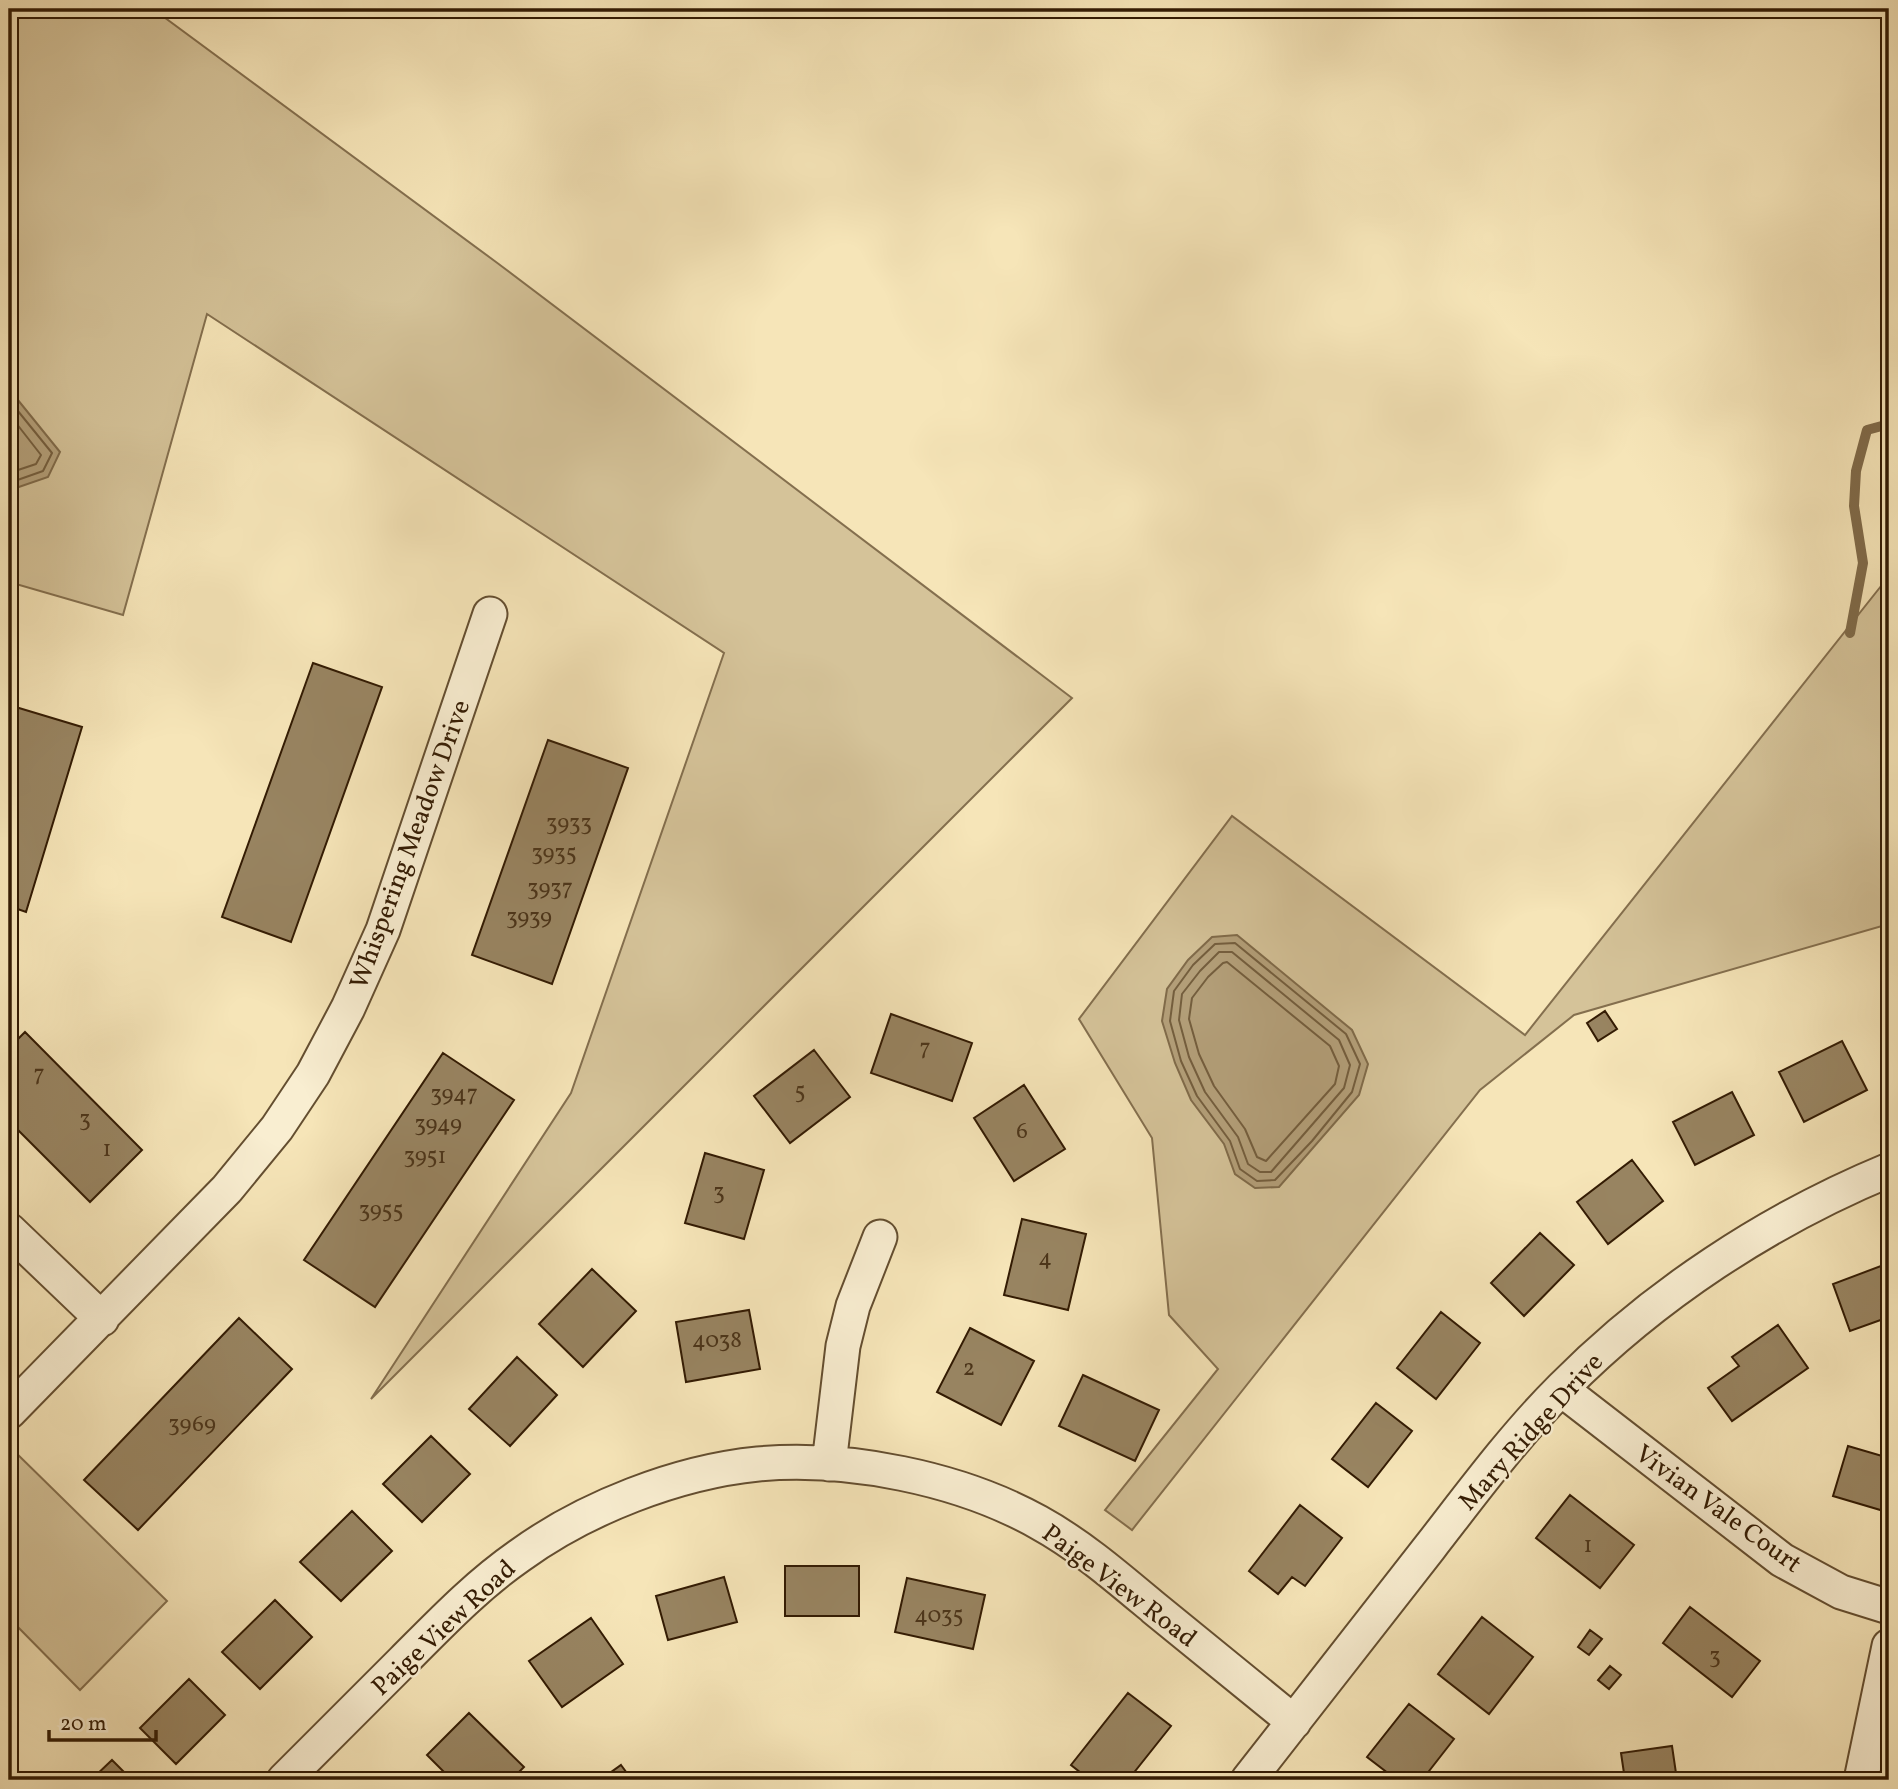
<svg xmlns="http://www.w3.org/2000/svg" width="1898" height="1789" font-family="Vollkorn,serif">
	<style>
		.green { fill: #d5c399; stroke: #846f4e; stroke-width: 2 }
		.water { fill: #b4a07a; stroke: #806b4a; stroke-width: 2 }
		.lines { fill: none; stroke-linecap: round; stroke-linejoin: round }
		.shore { stroke: #745e3e; stroke-width: 2 }
		.stream { stroke: #806b4a; stroke-width: 10 }
		.building { fill: #988461; stroke: #331b03; stroke-width: 2 }
		.street-casing { stroke: #644e30; stroke-width: 37 }
		.street { stroke: #f9eed1; stroke-width: 33 }
		.labels { text-anchor: middle; stroke-width: 5; stroke-linejoin: round; paint-order: stroke }
		.number-label { font-size: 23px; fill: #4c351a }
		.street-label { font-size: 26px; fill: #331b03; stroke: #f9eed1 }
	</style>
	<rect width="100%" height="100%" fill="#f6e5b8"/>
	<filter id="stains"><feTurbulence type="fractalNoise" baseFrequency=".00286" numOctaves="4"/><feColorMatrix values="0 0 0 0 .2 0 0 0 0 .09 0 0 0 0 .02 0 0 0 .5 -.17"/></filter>
	<radialGradient id="worn" r=".72"><stop offset=".6" stop-color="#630" stop-opacity="0"/><stop offset="1" stop-color="#630" stop-opacity=".3"/></radialGradient>
	<path class="green" d="M 9,9 L 153,9 L 496,262 L 1072,698 L 371,1399 L 571,1093 L 724,653 L 207,314 L 123,615 L 9,582 Z
		M 1889,576 L 1889,924 L 1574,1015 L 1480,1090 L 1132,1530 L 1105,1510 L 1218,1369 L 1169,1315 L 1152,1138 L 1079,1019 L 1232,816 L 1525,1035 Z
		M 9,1446 L 167,1601 L 80,1690 L 9,1618 Z"/>
	<path class="water" d="M 9,389 L 60,452 L 48,477 L 10,490 Z
		M 1237,935 L 1352,1030 L 1368,1064 L 1359,1095 L 1279,1187 L 1255,1188 L 1235,1174 L 1224,1144 L 1191,1100 L 1175,1063 L 1162,1021 L 1167,989 L 1188,960 L 1212,937 Z"/>
	<g class="lines">
		<path class="shore" d="M 9,400 L 52,453 L 43,471 L 9,483
			M 9,414 L 41,455 L 36,464 L 9,473
			M 1235,943 L 1346,1034 L 1360,1064 L 1352,1092 L 1312,1141 L 1275,1180 L 1257,1181 L 1240,1169 L 1230,1141 L 1197,1096 L 1181,1061 L 1170,1021 L 1174,991 L 1193,965 L 1215,944 Z
			M 1219,952 L 1232,952 L 1339,1040 L 1350,1065 L 1344,1088 L 1271,1172 L 1260,1172 L 1248,1164 L 1238,1137 L 1205,1092 L 1189,1057 L 1179,1020 L 1182,994 L 1200,971 Z
			M 1227,962 L 1330,1046 L 1339,1066 L 1335,1084 L 1266,1161 L 1257,1157 L 1245,1129 L 1214,1086 L 1199,1054 L 1189,1019 L 1192,998 L 1208,977 L 1223,963 Z"/>
		<path class="stream" d="M 1850,633 L 1863,563 L 1854,506 L 1856,471 L 1867,430 L 1889,424"/>
	</g>
	<path class="building" d="M 313,663 L 382,687 L 291,942 L 222,917 Z
		M 9,705 L 82,727 L 26,912 L 9,906 Z
		M 548,740 L 628,768 L 552,984 L 472,955 Z
		M 1605,1011 L 1617,1029 L 1598,1041 L 1587,1023 Z
		M 891,1014 L 972,1043 L 952,1101 L 871,1073 Z
		M 25,1032 L 142,1150 L 90,1202 L 9,1121 L 9,1048 Z
		M 1842,1041 L 1867,1090 L 1804,1122 L 1779,1072 Z
		M 814,1050 L 850,1097 L 790,1143 L 754,1096 Z
		M 443,1053 L 514,1100 L 375,1307 L 304,1260 Z
		M 1024,1085 L 1065,1149 L 1014,1181 L 974,1118 Z
		M 1732,1092 L 1754,1135 L 1695,1165 L 1673,1122 Z
		M 705,1153 L 764,1170 L 744,1239 L 685,1223 Z
		M 1632,1160 L 1663,1201 L 1608,1244 L 1577,1202 Z
		M 1022,1219 L 1086,1234 L 1068,1310 L 1004,1295 Z
		M 1540,1233 L 1574,1265 L 1524,1316 L 1491,1283 Z
		M 1889,1263 L 1889,1317 L 1850,1331 L 1833,1284 Z
		M 592,1269 L 636,1311 L 583,1367 L 539,1324 Z
		M 749,1310 L 760,1369 L 686,1382 L 676,1322 Z
		M 1441,1312 L 1480,1343 L 1436,1399 L 1397,1368 Z
		M 239,1318 L 292,1369 L 138,1530 L 84,1480 Z
		M 1778,1325 L 1808,1368 L 1732,1421 L 1708,1388 L 1739,1366 L 1732,1357 Z
		M 970,1328 L 1034,1361 L 1001,1425 L 937,1392 Z
		M 517,1357 L 557,1395 L 510,1446 L 469,1409 Z
		M 1083,1375 L 1159,1410 L 1135,1461 L 1059,1426 Z
		M 1376,1403 L 1412,1431 L 1368,1487 L 1332,1459 Z
		M 431,1436 L 470,1474 L 422,1522 L 383,1484 Z
		M 1848,1446 L 1889,1458 L 1889,1527 L 1883,1525 L 1887,1512 L 1833,1496 Z
		M 1570,1495 L 1634,1545 L 1600,1588 L 1536,1538 Z
		M 1300,1505 L 1342,1538 L 1305,1586 L 1292,1577 L 1278,1594 L 1249,1571 Z
		M 352,1511 L 392,1551 L 341,1601 L 300,1562 Z
		M 785,1566 L 859,1566 L 859,1616 L 785,1616 Z
		M 724,1577 L 737,1622 L 668,1640 L 656,1596 Z
		M 907,1578 L 985,1595 L 973,1649 L 895,1632 Z
		M 275,1600 L 312,1637 L 260,1689 L 222,1652 Z
		M 1690,1607 L 1760,1661 L 1732,1697 L 1663,1643 Z
		M 1482,1617 L 1533,1657 L 1489,1714 L 1438,1674 Z
		M 591,1618 L 623,1664 L 562,1707 L 529,1661 Z
		M 1590,1630 L 1602,1639 L 1589,1655 L 1578,1647 Z
		M 1610,1666 L 1621,1675 L 1609,1689 L 1598,1680 Z
		M 189,1679 L 225,1715 L 176,1764 L 140,1728 Z
		M 1128,1693 L 1171,1726 L 1128,1780 L 1090,1780 L 1071,1765 Z
		M 1409,1704 L 1454,1739 L 1422,1780 L 1397,1780 L 1367,1757 Z
		M 469,1713 L 524,1767 L 511,1780 L 452,1780 L 427,1755 Z
		M 1672,1746 L 1677,1780 L 1625,1780 L 1621,1753 Z
		M 112,1760 L 132,1780 L 91,1780 Z
		M 621,1765 L 632,1780 L 600,1780 Z"/>
	<g class="lines">
		<defs>
			<path id="street" d="M 9,1230 L 102,1319
				M 1561,1389 L 1782,1560 L 1841,1592 L 1889,1607
				M 9,1412 L 227,1189 L 277,1128 L 313,1074 L 348,1008 L 383,930 L 490,614
				M 829,1464 L 843,1346 L 853,1306 L 880,1237
				M 284,1780 C 324,1740 363,1701 403,1661 C 440,1624 476,1586 519,1556 C 585,1508 677,1472 758,1464 C 848,1456 959,1478 1038,1522 C 1080,1545 1117,1577 1154,1608 C 1200,1646 1247,1684 1294,1722
				M 1248,1780 C 1309,1703 1369,1625 1430,1547 C 1472,1493 1513,1437 1562,1388 C 1654,1295 1768,1220 1889,1170
				M 1861,1780 L 1889,1646"/>
		</defs>
		<use href="#street" class="street-casing"/>
		<use href="#street" class="street"/>
	</g>
	<g class="labels">
		<g class="number-label">
			<text x="569" y="830">3933</text>
			<text x="554" y="860">3935</text>
			<text x="550" y="895">3937</text>
			<text x="529" y="924">3939</text>
			<text x="925" y="1055">7</text>
			<text x="39" y="1081">7</text>
			<text x="800" y="1098">5</text>
			<text x="454" y="1101">3947</text>
			<text x="85" y="1126">3</text>
			<text x="438" y="1131">3949</text>
			<text x="1022" y="1138">6</text>
			<text x="107" y="1156">1</text>
			<text x="425" y="1163">3951</text>
			<text x="719" y="1199">3</text>
			<text x="381" y="1217">3955</text>
			<text x="1045" y="1265">4</text>
			<text x="717" y="1347">4038</text>
			<text x="969" y="1375">2</text>
			<text x="192" y="1431">3969</text>
			<text x="1588" y="1552">1</text>
			<text x="939" y="1622">4035</text>
			<text x="1715" y="1663">3</text>
		</g>
		<g class="street-label">
			<text transform="translate(409 844) rotate(-70)" y="9">Whispering Meadow Drive</text>
			<text transform="translate(1530 1431) rotate(-48)" y="9">Mary Ridge Drive</text>
			<text transform="translate(1719 1508) rotate(36)" y="9">Vivian Vale Court</text>
			<text transform="translate(1120 1585) rotate(37)" y="9">Paige View Road</text>
			<text transform="translate(443 1627) rotate(-43)" y="9">Paige View Road</text>
		</g>
	</g>
	<rect width="1898" height="1789" fill="none" stroke="#f6e5b8" stroke-width="35"/>
	<rect x="10" y="10" width="1877" height="1768" fill="none" stroke="#331b03" stroke-width="3.5"/>
	<rect x="18" y="18" width="1863" height="1754" fill="none" stroke="#331b03" stroke-width="2"/>
	<path d="M49 1730v10h107v-10" fill="none" stroke="#331b03" stroke-width="3.5"/>
	<text x="60" y="1730" font-size="21" fill="#331b03" stroke="#f9eed1" stroke-width="5" paint-order="stroke">20 m</text>
	<rect width="100%" height="100%" filter="url(#stains)"/>
	<rect width="100%" height="100%" fill="url(#worn)"/>
</svg>
